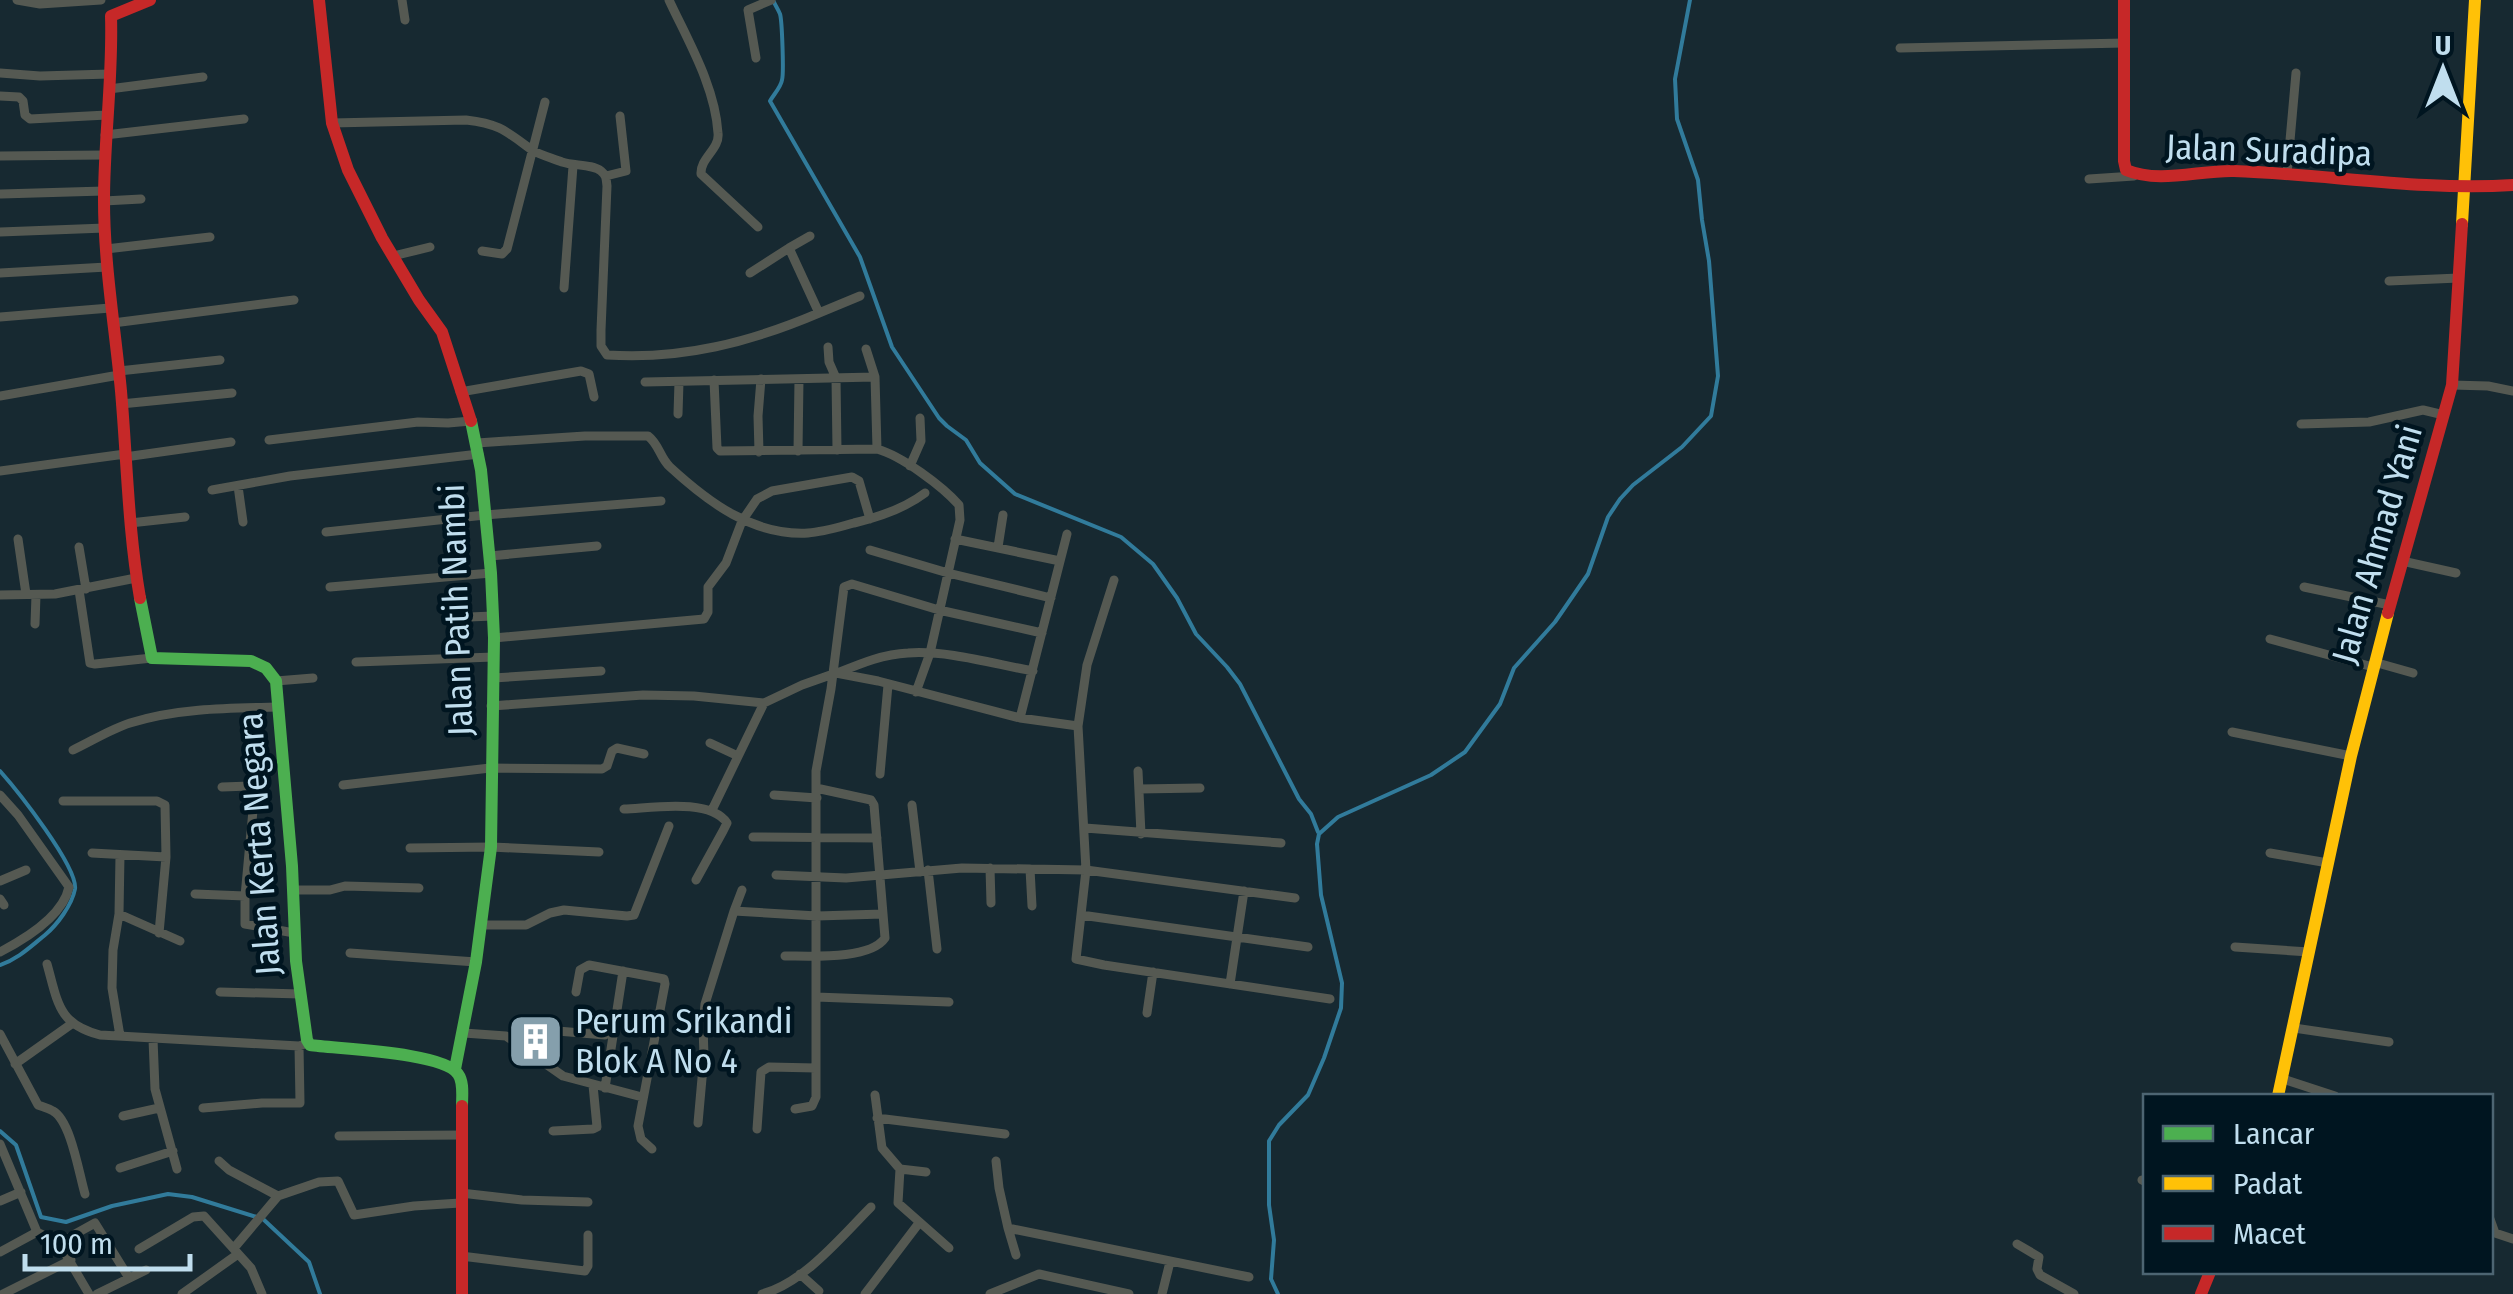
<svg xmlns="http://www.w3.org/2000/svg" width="2513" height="1294" font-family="'Fira Sans Condensed',sans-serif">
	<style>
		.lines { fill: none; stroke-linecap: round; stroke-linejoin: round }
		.stream { stroke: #317b9b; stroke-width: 4 }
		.street { stroke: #555952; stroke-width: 9 }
		.fast { stroke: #4caf50; stroke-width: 12 }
		.slow { stroke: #ffc107; stroke-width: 12 }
		.jam { stroke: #c62828; stroke-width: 12 }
		.labels { text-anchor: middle; stroke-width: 9; stroke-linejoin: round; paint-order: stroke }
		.street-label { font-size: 35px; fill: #c0deee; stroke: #001520 }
		.poi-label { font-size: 35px; fill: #c0deee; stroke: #001520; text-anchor: start }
	</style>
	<rect width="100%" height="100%" fill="#172931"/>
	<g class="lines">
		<path class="stream" d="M 773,0 C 775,5 778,9 780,14 C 782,20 784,73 782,80 C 781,87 774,94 770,101 L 860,257 L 892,347 L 939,418 L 947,426 L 966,440 L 980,463 L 1015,494 L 1121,537 L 1153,564 L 1177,598 L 1196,634 L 1227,667 L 1240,684 L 1299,799 L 1311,814 L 1318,832
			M 0,771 C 17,790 78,867 75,889 C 72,905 57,925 45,935 C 30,947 18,959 0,965
			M 0,1131 L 16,1145 L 41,1217 L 66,1222 L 112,1206 L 168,1194 L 192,1197 L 263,1219 L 309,1262 L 320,1294
			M 1278,1294 L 1271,1279 L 1274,1240 L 1269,1205 L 1269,1141 L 1279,1125 L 1308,1095 L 1324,1058 L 1341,1008 L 1342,983 L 1321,895 L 1317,844 L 1319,834 L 1338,817 L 1431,775 L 1465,752 L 1500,704 L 1514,668 L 1555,622 L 1588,574 L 1608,517 L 1620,499 L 1633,485 L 1682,447 L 1711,416 L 1718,376 L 1709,261 L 1702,220 L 1698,180 L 1677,119 L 1675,79 L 1690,0"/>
		<path class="street" d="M 17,0 L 40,4 L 101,0
			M 402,0 L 405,20
			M 669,0 C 688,41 715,86 718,133 C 720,149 700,158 701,174 L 758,227
			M 1900,48 L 2124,43
			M 756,58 L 748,10 L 771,0
			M 0,73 L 40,76 L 110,74
			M 109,89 L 203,77
			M 0,96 L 19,97 L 23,101 L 25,115 L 30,119 L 107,115
			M 332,123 L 466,120 C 500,124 506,131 532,150 C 540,155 552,158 562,162 C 574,166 592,164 601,171 C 607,176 606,179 607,186 L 601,330 L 601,346 L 607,355 C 682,360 751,342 819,313 L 789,248 L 810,236
			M 105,135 L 244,119
			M 0,156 L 104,155
			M 2287,174 L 2296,73
			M 606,176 L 626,171 L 620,116
			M 2089,179 L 2134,176
			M 1,194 L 104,191
			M 104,201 L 141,199
			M 0,232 L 105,228
			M 106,249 L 210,237
			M 482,251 L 502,254 L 507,249 L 545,102
			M 393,256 L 430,247
			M 0,273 L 107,267
			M 750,273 L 789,248
			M 2389,281 L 2459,278
			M 564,288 L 573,166
			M 819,313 L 860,296
			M 0,317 L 110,308
			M 113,323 L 294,300
			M 828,347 L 829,362 L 836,378 L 837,450
			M 866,349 L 875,377 L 877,449
			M 119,371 L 220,360
			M 714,380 L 717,448 L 720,451 L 877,449 C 902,456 942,486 959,505 L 960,520 L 930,653 L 916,692
			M 645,382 L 875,377
			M 2452,385 L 2488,386 L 2513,391
			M 460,392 L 581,371 L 589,374 L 594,397
			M 0,396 L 119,375
			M 121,404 L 232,393
			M 678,414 L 679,382
			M 2301,424 L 2369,422 L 2423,410 L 2444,415
			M 269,440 L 418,422 L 448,423 L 471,421
			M 477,443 L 585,436 L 648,436 C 659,444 660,458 670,467 C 708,502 753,536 808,533 C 823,532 839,527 854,523 C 879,517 904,509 925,493
			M 798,451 L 799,379
			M 759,452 L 758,416 L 761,379
			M 125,457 L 231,442
			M 910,466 L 921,441 L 920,418
			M 0,471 L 125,454
			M 238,486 L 243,522
			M 212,490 L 290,476 L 479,454
			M 130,523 L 185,517
			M 326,532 L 485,515 L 661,501
			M 18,539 L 26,594
			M 955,539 L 1060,561
			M 79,547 L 86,589
			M 998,547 L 1003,515
			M 870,550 L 948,573 L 1051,598
			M 490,556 L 597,546
			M 2402,561 L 2456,573
			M 1114,580 L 1087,665 L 1078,726 L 1086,870 L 1076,959 L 1104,965 L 1330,999
			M 330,587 L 491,573
			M 2304,587 L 2390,605
			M 79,590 L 90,663 L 95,664 L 152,658
			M 0,595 L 55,594 L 136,578
			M 469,617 L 493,616
			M 35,624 L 36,595
			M 494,638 L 704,619 L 708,612 L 708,587 L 726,563 L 742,521 L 757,499 L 772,491 L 852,477 L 859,481 L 870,519
			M 2270,639 L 2373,667
			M 356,662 L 494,657
			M 2374,662 L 2413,673
			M 840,672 C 862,663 884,654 908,653 C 947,650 994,664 1033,671
			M 493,678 L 601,671
			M 276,681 L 313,678
			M 491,706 L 643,695 L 694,696 L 764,703 L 802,685 L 836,673 L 878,681 L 1020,718 L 1078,726
			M 1020,718 L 1067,534
			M 2232,732 L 2351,756
			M 710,743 L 738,756
			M 73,750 C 92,741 111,729 130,723 C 177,708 230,708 278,707
			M 1138,771 L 1141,834
			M 880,774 L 888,685
			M 343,785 L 490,768 L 602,769 L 607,766 L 612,751 L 617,748 L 644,754
			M 222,787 L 250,786 L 254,786 L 255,789 L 245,896 L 245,924 L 294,933
			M 1139,789 L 1200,788
			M 0,795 L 18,815 L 69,887 C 63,916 25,939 0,952
			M 774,795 L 817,798
			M 63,801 L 157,801 L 165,805 L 166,857 L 159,933
			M 912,805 L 920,872
			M 624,809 C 652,808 710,798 727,823 L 723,831 L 696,880
			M 712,810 L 764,703
			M 1085,828 L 1281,843
			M 753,837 L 877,838
			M 410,848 L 491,847 L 599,852
			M 92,853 L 166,857
			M 2270,853 L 2328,863
			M 120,855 L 119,914 L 113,950 L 112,988 L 120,1036
			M 990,868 L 991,903
			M 1030,869 L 1032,906
			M 928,870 L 937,949
			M 776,875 L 846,878 L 962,868 L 1086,870 L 1295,898
			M 0,881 L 26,870
			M 292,890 L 330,890 L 345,886 L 419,888
			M 195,894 L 245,896
			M 0,899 L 4,905
			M 734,911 L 742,890
			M 119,914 L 180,941
			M 1081,915 L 1308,947
			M 481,925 L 526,925 L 550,913 L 564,910 L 627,916 L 634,915 L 669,826
			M 2235,947 L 2309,952
			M 350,953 L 476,962
			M 785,956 C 810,956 870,960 885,938 L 874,805 L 871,800 L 816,788
			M 47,964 C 58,1003 58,1024 100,1035 L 299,1046 L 308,1043
			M 1230,984 L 1244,891
			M 220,992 L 301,994
			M 576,992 L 580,970 L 589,965 L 664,979 L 665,984 L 638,1126 L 641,1139 L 652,1149
			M 816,997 L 949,1002
			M 1147,1013 L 1153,972
			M 2294,1028 L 2389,1042
			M 464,1033 L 506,1036 L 563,1076 L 642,1097
			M 0,1034 L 38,1105 C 43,1107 48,1108 53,1111 C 71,1121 79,1174 85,1194
			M 509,1038 L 522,1028 L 605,1035
			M 153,1039 L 155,1089 L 177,1169
			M 15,1064 L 70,1025
			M 2283,1079 L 2335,1096
			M 605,1088 L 623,971
			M 875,1095 L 882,1148 L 900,1169 L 898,1203 L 949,1248
			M 203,1108 L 262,1103 L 300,1103 L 299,1046
			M 795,1109 L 812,1106 L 816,1097 L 816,771 L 831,689 L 844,587 L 852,584 L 939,610 L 1042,633
			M 123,1116 L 159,1108
			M 877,1118 L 1005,1134
			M 698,1123 L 704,1056 L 703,1027 L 705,1004 L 734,911 L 817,916 L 883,914
			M 757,1129 L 761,1072 L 769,1067 L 816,1068
			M 553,1131 L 593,1129 L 597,1127 L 593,1085
			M 339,1136 L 462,1135
			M 0,1144 L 37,1232 L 59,1243 L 89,1294
			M 219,1161 L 229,1170 L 278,1196
			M 996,1161 L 999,1188 L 1008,1228 L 1249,1277
			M 120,1168 L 173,1151
			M 900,1169 L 926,1172
			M 2142,1180 L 2146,1182
			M 461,1193 L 522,1200 L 588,1202
			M 0,1201 L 21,1192
			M 2490,1219 L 2495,1233 L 2513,1239
			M 1008,1228 L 1016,1255
			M 59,1243 L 95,1223 L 129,1278
			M 2017,1244 L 2039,1257 L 2037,1269 L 2040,1275 L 2074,1294
			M 234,1248 L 278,1196 L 319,1182 L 338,1181 L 354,1215 L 414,1206 L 460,1203
			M 139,1249 L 193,1217 L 204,1216 L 251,1268 L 262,1294
			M 0,1252 L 37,1232
			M 461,1256 L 585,1271 L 588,1266 L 588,1235
			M 800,1274 L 819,1291
			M 3,1294 L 71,1260
			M 97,1294 L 146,1270
			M 182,1294 L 238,1254
			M 762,1294 C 804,1283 841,1237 871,1207
			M 865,1294 L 919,1223
			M 990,1294 L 1039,1274 L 1129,1294
			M 1162,1294 L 1170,1262"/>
		<path class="fast" d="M 140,598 L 152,658 L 251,661 L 266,668 L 276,681 L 292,866 L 296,961 L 307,1040 L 310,1045 C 337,1049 444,1052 458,1074 C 464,1082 462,1096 462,1106
			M 455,1069 L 476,962 L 491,847 L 494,638 L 491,573 L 481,470 L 471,421"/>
		<path class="slow" d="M 2462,224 L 2475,0
			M 2278,1096 L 2351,756 L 2388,613"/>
		<path class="jam" d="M 319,0 L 332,123 L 348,170 L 382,238 L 419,300 L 442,332 L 471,421
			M 2124,0 L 2124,161 L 2126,170 C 2160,184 2199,170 2234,171 C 2327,174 2420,191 2513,185
			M 140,598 C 128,529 127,460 121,391 C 115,328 104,264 104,200 C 104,139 113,78 111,16 L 150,0
			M 2388,613 L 2452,385 L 2462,224
			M 462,1106 L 462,1294
			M 2201,1294 L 2210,1272"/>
	</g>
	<defs>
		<symbol id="building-square" viewBox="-11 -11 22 22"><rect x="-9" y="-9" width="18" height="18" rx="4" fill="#859fac" stroke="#001520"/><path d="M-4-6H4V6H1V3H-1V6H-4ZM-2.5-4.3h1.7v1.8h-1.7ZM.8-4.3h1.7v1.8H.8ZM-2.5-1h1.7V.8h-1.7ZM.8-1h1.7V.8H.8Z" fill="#fff"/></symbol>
	</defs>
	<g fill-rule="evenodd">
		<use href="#building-square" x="504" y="1010" width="63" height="63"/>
	</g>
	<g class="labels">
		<g class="street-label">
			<text transform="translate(2269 150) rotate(2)" y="12">Jalan Suradipa</text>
			<text transform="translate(2377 544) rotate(-74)" y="12">Jalan Ahmad Yani</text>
			<text transform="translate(456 610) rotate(-92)" y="12">Jalan Patih Nambi</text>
			<text transform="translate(259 844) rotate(-94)" y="12">Jalan Kerta Negara</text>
		</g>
		<g class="poi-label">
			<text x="575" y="1033">Perum Srikandi<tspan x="575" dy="40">Blok A No 4</tspan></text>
		</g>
	</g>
	<rect x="2143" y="1094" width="350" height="180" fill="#001520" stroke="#4d6572" stroke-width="2.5"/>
	<rect x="2163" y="1126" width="50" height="15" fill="#4caf50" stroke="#4d6572" stroke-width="2.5"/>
	<text x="2233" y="1144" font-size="30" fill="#c0deee">Lancar</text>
	<rect x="2163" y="1176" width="50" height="15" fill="#ffc107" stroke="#4d6572" stroke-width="2.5"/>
	<text x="2233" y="1194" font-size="30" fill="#c0deee">Padat</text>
	<rect x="2163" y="1226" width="50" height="15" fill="#c62828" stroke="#4d6572" stroke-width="2.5"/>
	<text x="2233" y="1244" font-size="30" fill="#c0deee">Macet</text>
	<g transform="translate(2443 70)" stroke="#001520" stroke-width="8" paint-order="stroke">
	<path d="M0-8L18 38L0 25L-18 38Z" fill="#c0deee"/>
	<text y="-15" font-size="28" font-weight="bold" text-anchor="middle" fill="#c0deee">U</text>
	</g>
	<path d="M25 1254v15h165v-15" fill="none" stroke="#c0deee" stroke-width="5"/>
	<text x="40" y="1254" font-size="30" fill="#c0deee" stroke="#001520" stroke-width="8" paint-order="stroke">100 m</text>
</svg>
